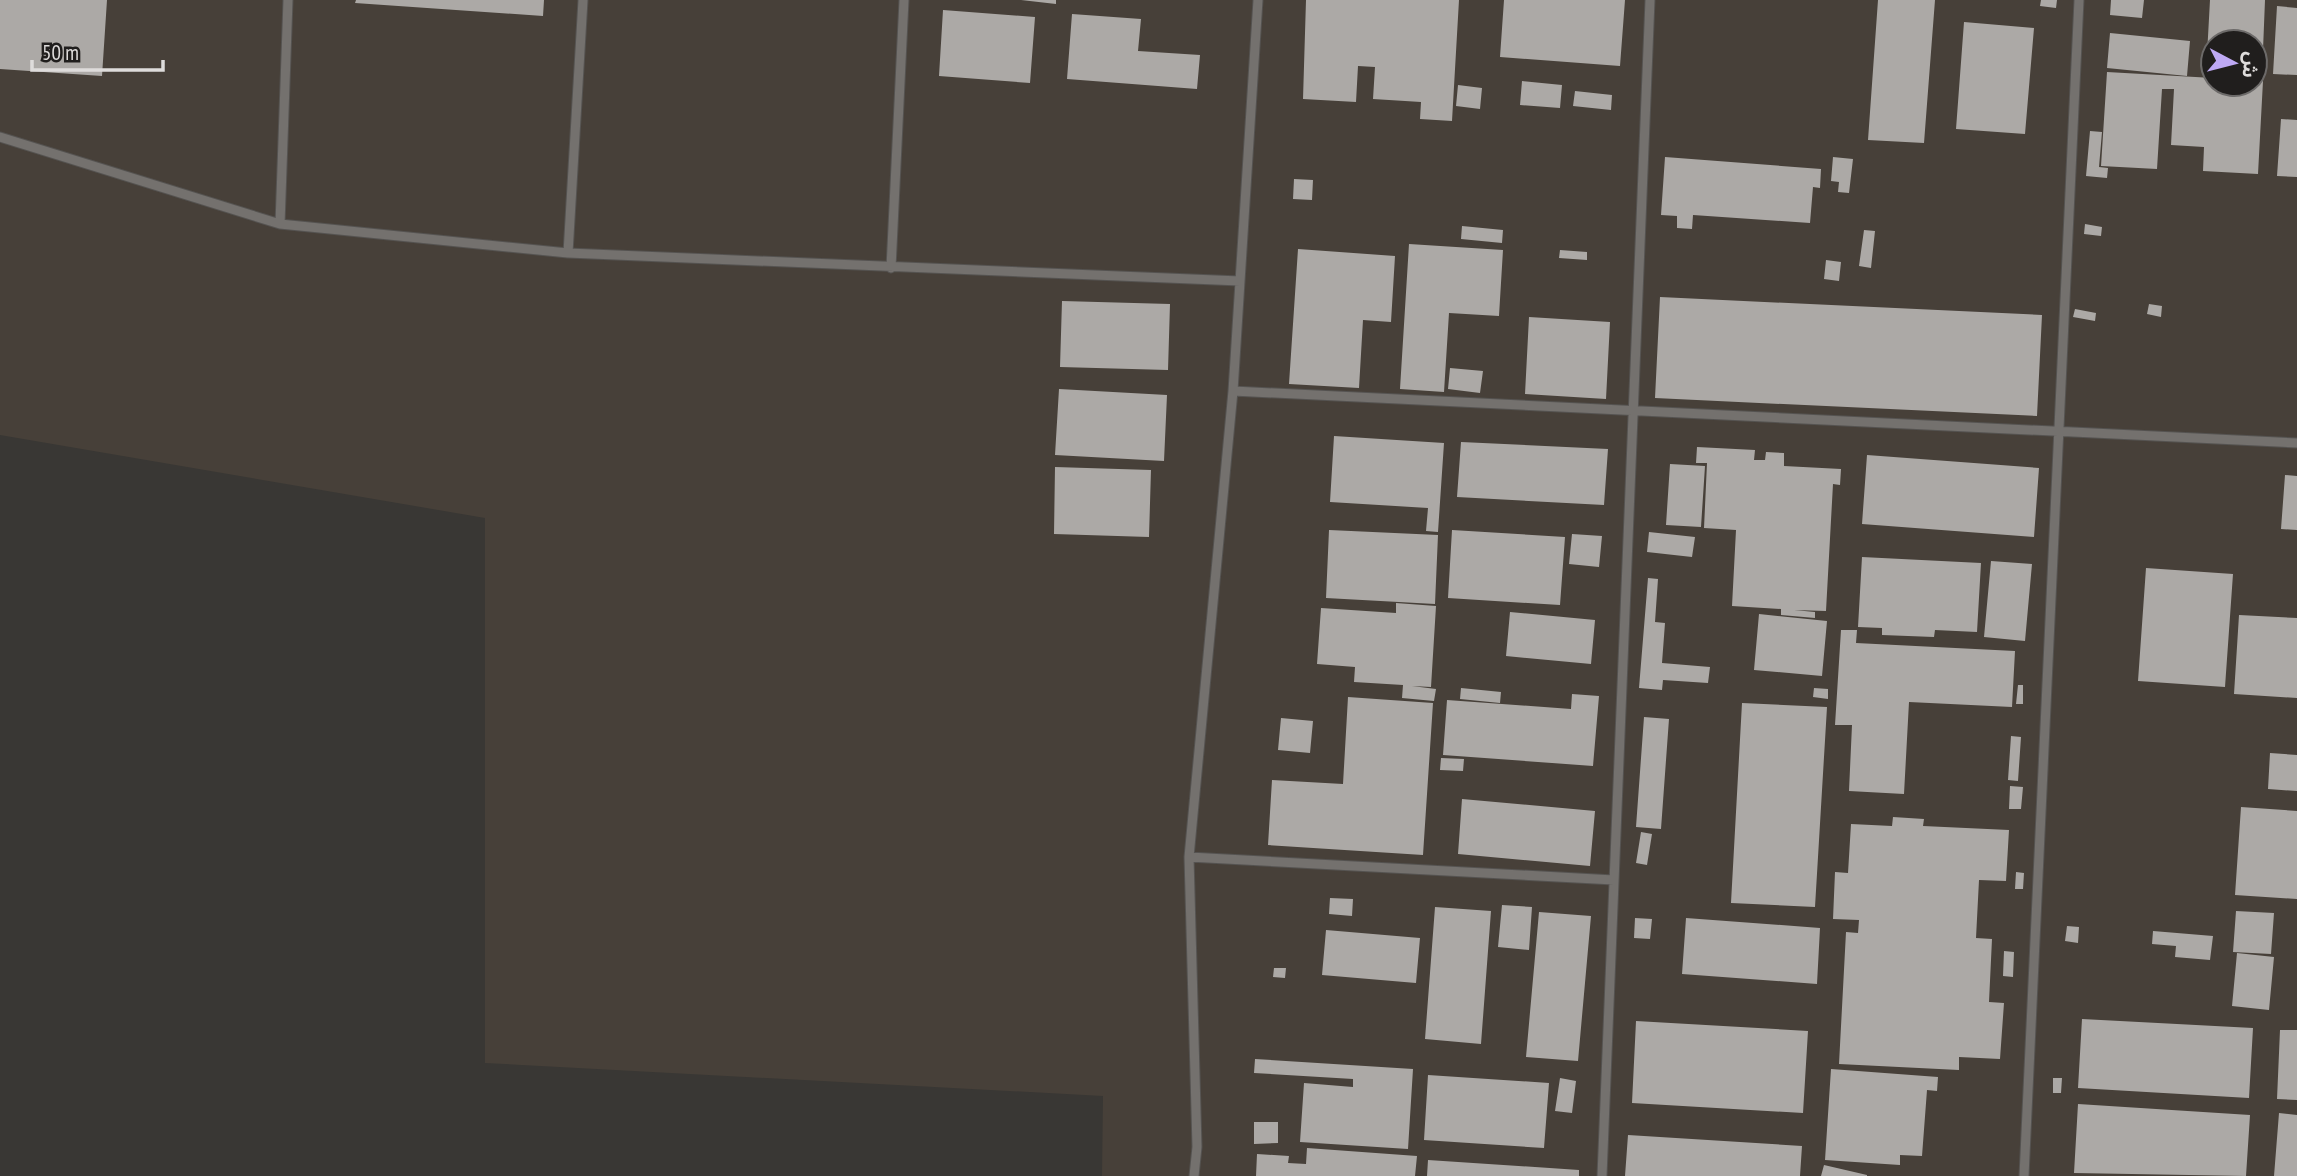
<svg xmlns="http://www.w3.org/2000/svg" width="2297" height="1176" font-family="'PT Sans Narrow','Noto Sans Arabic',sans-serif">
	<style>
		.built { fill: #474039; fill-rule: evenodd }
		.building { fill: #aca9a6 }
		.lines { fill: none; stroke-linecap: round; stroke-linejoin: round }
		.service-casing { stroke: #555351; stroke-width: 11 }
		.service { stroke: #74716e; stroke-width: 9 }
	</style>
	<rect width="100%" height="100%" fill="#393734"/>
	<path class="built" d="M 0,0 L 2297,0 L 2297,1176 L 1102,1176 L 1103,1096 L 485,1063 L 485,518 L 0,435 ZM 2213,42 L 2255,42 L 2255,84 L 2213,84 Z"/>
	<path class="building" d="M 0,0 L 107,0 L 102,76 L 0,69 Z
		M 356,0 L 544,0 L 543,16 L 355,3 Z
		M 1021,0 L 1056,0 L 1056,4 Z
		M 1306,0 L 1459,0 L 1452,121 L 1420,119 L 1421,102 L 1373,99 L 1375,67 L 1358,66 L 1356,102 L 1303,99 Z
		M 1504,0 L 1625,0 L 1620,66 L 1500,57 Z
		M 1878,0 L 1935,0 L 1924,143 L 1868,140 Z
		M 2041,0 L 2057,0 L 2056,8 L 2040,6 Z
		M 2111,0 L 2144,0 L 2142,18 L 2110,15 Z
		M 2210,0 L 2265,0 L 2262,75 L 2255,75 L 2255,42 L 2213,42 L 2213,73 L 2206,73 Z
		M 2277,6 L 2297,8 L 2297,75 L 2273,74 Z
		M 943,10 L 1035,17 L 1030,83 L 939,76 Z
		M 1072,14 L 1141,19 L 1138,51 L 1200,55 L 1197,89 L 1067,79 Z
		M 1964,22 L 2034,28 L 2025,134 L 1956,129 Z
		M 2110,33 L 2190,41 L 2187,76 L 2107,68 Z
		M 2107,72 L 2213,78 L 2213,84 L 2255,84 L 2255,80 L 2263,81 L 2258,174 L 2203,171 L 2204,147 L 2171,145 L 2174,89 L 2162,89 L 2157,169 L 2101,166 Z
		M 1522,81 L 1562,85 L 1560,108 L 1520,105 Z
		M 1458,85 L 1482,88 L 1480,109 L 1456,106 Z
		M 1575,91 L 1612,95 L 1611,110 L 1573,106 Z
		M 2281,119 L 2297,120 L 2297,177 L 2277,176 Z
		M 2090,131 L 2102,132 L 2099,167 L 2108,168 L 2107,178 L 2086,176 Z
		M 1665,157 L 1821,169 L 1820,188 L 1813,187 L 1810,223 L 1693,215 L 1692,229 L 1677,228 L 1677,216 L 1661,215 Z
		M 1833,157 L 1853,159 L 1849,193 L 1838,192 L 1839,182 L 1831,181 Z
		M 1294,179 L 1313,180 L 1312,200 L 1293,199 Z
		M 2085,224 L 2102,227 L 2101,236 L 2084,234 Z
		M 1462,226 L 1503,230 L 1502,243 L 1461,239 Z
		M 1864,230 L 1875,231 L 1871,268 L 1859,266 Z
		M 1409,244 L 1503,250 L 1499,316 L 1449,313 L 1444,392 L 1400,389 Z
		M 1298,249 L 1395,256 L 1391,322 L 1363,320 L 1359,388 L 1289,384 Z
		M 1560,250 L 1587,252 L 1587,260 L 1559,258 Z
		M 1826,260 L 1841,262 L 1839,281 L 1824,279 Z
		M 1660,297 L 2042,315 L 2037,416 L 1655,398 Z
		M 1062,301 L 1170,304 L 1168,370 L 1060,367 Z
		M 2149,304 L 2162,306 L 2161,317 L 2147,314 Z
		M 2075,309 L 2096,313 L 2095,321 L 2073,317 Z
		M 1529,317 L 1610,322 L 1606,399 L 1525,394 Z
		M 1450,368 L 1483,371 L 1480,393 L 1448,389 Z
		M 1059,389 L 1167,395 L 1164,461 L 1055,455 Z
		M 1334,436 L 1444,443 L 1438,532 L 1426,531 L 1428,508 L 1330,502 Z
		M 1461,442 L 1608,449 L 1604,505 L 1457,497 Z
		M 1697,447 L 1755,450 L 1754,460 L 1765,460 L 1766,452 L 1784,453 L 1784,466 L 1841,469 L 1840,485 L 1833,484 L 1826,611 L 1794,610 L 1815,612 L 1815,618 L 1781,615 L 1781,609 L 1732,606 L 1736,530 L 1704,528 L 1707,463 L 1696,463 Z
		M 1867,455 L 2039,468 L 2034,537 L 1862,524 Z
		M 1670,464 L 1705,466 L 1701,527 L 1666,525 Z
		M 1055,467 L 1151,470 L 1149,537 L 1054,534 Z
		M 2285,475 L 2297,476 L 2297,530 L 2281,529 Z
		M 1329,530 L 1438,535 L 1435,604 L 1326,598 Z
		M 1452,530 L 1565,537 L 1560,605 L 1448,598 Z
		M 1649,532 L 1695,537 L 1692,557 L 1647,552 Z
		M 1572,534 L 1602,536 L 1599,567 L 1569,564 Z
		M 1862,557 L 1981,563 L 1977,632 L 1935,630 L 1934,637 L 1882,635 L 1882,628 L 1858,627 Z
		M 1991,561 L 2032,564 L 2025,641 L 1984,637 Z
		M 2146,568 L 2233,574 L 2225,687 L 2138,681 Z
		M 1648,578 L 1658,579 L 1655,622 L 1665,623 L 1662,663 L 1710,667 L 1708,683 L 1663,680 L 1662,690 L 1639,688 Z
		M 1396,603 L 1436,606 L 1431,687 L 1412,686 L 1436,689 L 1434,701 L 1402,698 L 1403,685 L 1354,682 L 1355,667 L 1317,664 L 1321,608 L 1396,613 Z
		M 1510,612 L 1595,620 L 1591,664 L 1506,656 Z
		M 1759,614 L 1827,621 L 1822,676 L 1754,670 Z
		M 2239,615 L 2297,618 L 2297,698 L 2234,694 Z
		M 1841,630 L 1857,630 L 1856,643 L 2015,651 L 2012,707 L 1909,702 L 1904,794 L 1849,791 L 1852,725 L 1835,725 Z
		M 2018,685 L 2023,685 L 2023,704 L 2016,704 Z
		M 1461,688 L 1501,692 L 1500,703 L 1460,699 Z
		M 1814,688 L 1828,689 L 1828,699 L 1813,697 Z
		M 1572,694 L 1599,696 L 1593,766 L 1443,755 L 1447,700 L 1571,709 Z
		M 1348,697 L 1433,703 L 1423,855 L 1268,845 L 1272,780 L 1343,784 Z
		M 1742,703 L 1827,707 L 1815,907 L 1731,903 Z
		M 1644,717 L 1669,719 L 1661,829 L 1636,827 Z
		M 1281,718 L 1313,721 L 1310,753 L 1278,750 Z
		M 2011,736 L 2021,737 L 2018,781 L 2008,780 Z
		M 2270,753 L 2297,755 L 2297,791 L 2268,789 Z
		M 1441,758 L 1464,759 L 1463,771 L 1440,770 Z
		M 2010,786 L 2023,787 L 2021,809 L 2009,809 Z
		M 1462,799 L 1595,811 L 1590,866 L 1458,854 Z
		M 2241,807 L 2297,811 L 2297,899 L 2235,895 Z
		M 1893,817 L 1924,819 L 1923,826 L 2009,830 L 2006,881 L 1979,880 L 1976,938 L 1992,939 L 1989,1002 L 2004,1003 L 2000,1059 L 1959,1057 L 1959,1070 L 1839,1064 L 1846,932 L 1858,933 L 1859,920 L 1833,919 L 1835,872 L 1848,873 L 1851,824 L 1892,826 Z
		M 1641,832 L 1652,834 L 1647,865 L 1636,863 Z
		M 2016,872 L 2024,873 L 2023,889 L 2015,889 Z
		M 1330,898 L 1353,899 L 1352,916 L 1329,914 Z
		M 1502,905 L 1532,907 L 1529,950 L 1498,947 Z
		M 1435,907 L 1491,911 L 1481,1044 L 1425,1039 Z
		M 2236,911 L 2274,913 L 2271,954 L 2233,952 Z
		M 1539,912 L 1591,916 L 1578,1061 L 1526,1057 Z
		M 1635,918 L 1652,919 L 1650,939 L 1634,938 Z
		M 1686,918 L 1820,928 L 1817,984 L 1682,974 Z
		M 2067,926 L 2079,927 L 2078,943 L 2065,941 Z
		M 1326,930 L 1420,938 L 1416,983 L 1322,975 Z
		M 2153,931 L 2213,936 L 2210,960 L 2175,957 L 2176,946 L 2152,944 Z
		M 2004,951 L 2014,952 L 2013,977 L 2003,976 Z
		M 2237,953 L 2274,957 L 2269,1010 L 2232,1006 Z
		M 1274,968 L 1286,968 L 1285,978 L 1273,977 Z
		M 2082,1019 L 2253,1028 L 2249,1098 L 2078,1088 Z
		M 1636,1021 L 1808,1031 L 1803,1113 L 1632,1103 Z
		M 2280,1030 L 2297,1030 L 2297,1100 L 2277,1099 Z
		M 1255,1059 L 1413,1069 L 1408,1149 L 1300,1142 L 1304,1083 L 1353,1087 L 1353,1079 L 1254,1073 Z
		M 1831,1069 L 1938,1077 L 1937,1091 L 1927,1090 L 1922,1156 L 1900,1155 L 1900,1165 L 1825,1160 Z
		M 1428,1075 L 1549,1083 L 1544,1148 L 1424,1140 Z
		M 1560,1078 L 1576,1081 L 1572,1113 L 1555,1111 Z
		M 2053,1078 L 2062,1078 L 2061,1093 L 2053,1093 Z
		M 2078,1104 L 2250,1115 L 2246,1176 L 2074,1173 Z
		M 2279,1113 L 2297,1115 L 2297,1176 L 2274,1176 Z
		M 1254,1122 L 1278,1122 L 1278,1143 L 1254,1144 Z
		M 1628,1135 L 1802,1146 L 1800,1176 L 1625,1176 Z
		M 1307,1148 L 1417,1156 L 1415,1176 L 1256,1176 L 1257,1154 L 1289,1156 L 1288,1163 L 1306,1164 Z
		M 1428,1160 L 1579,1170 L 1579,1176 L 1427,1176 Z
		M 1824,1165 L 1867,1175 L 1867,1176 L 1821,1176 Z"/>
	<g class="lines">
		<defs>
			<path id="service" d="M 0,137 L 280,224 L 568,253 L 1240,281
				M 280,224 L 288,0
				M 568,253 L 583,0
				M 891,268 L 904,0
				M 1233,391 L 2297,443
				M 1189,857 L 1614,880
				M 1194,1176 L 1197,1147 L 1189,857 L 1233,391 L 1258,0
				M 1602,1176 L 1650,0
				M 2024,1176 L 2079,0"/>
		</defs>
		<use href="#service" class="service-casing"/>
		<use href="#service" class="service"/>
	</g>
	<g transform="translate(2234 63) rotate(97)"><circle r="33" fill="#201e1d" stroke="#6c6a69" stroke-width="2"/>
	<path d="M0-5L12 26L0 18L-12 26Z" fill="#bea9f4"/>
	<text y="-10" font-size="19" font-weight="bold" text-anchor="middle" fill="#dedcdb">ش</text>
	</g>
	<path d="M32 60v10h131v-10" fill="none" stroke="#dedcdb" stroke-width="3.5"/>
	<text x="42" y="60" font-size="21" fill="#dedcdb" stroke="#201e1d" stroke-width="5" paint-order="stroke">50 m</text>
</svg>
